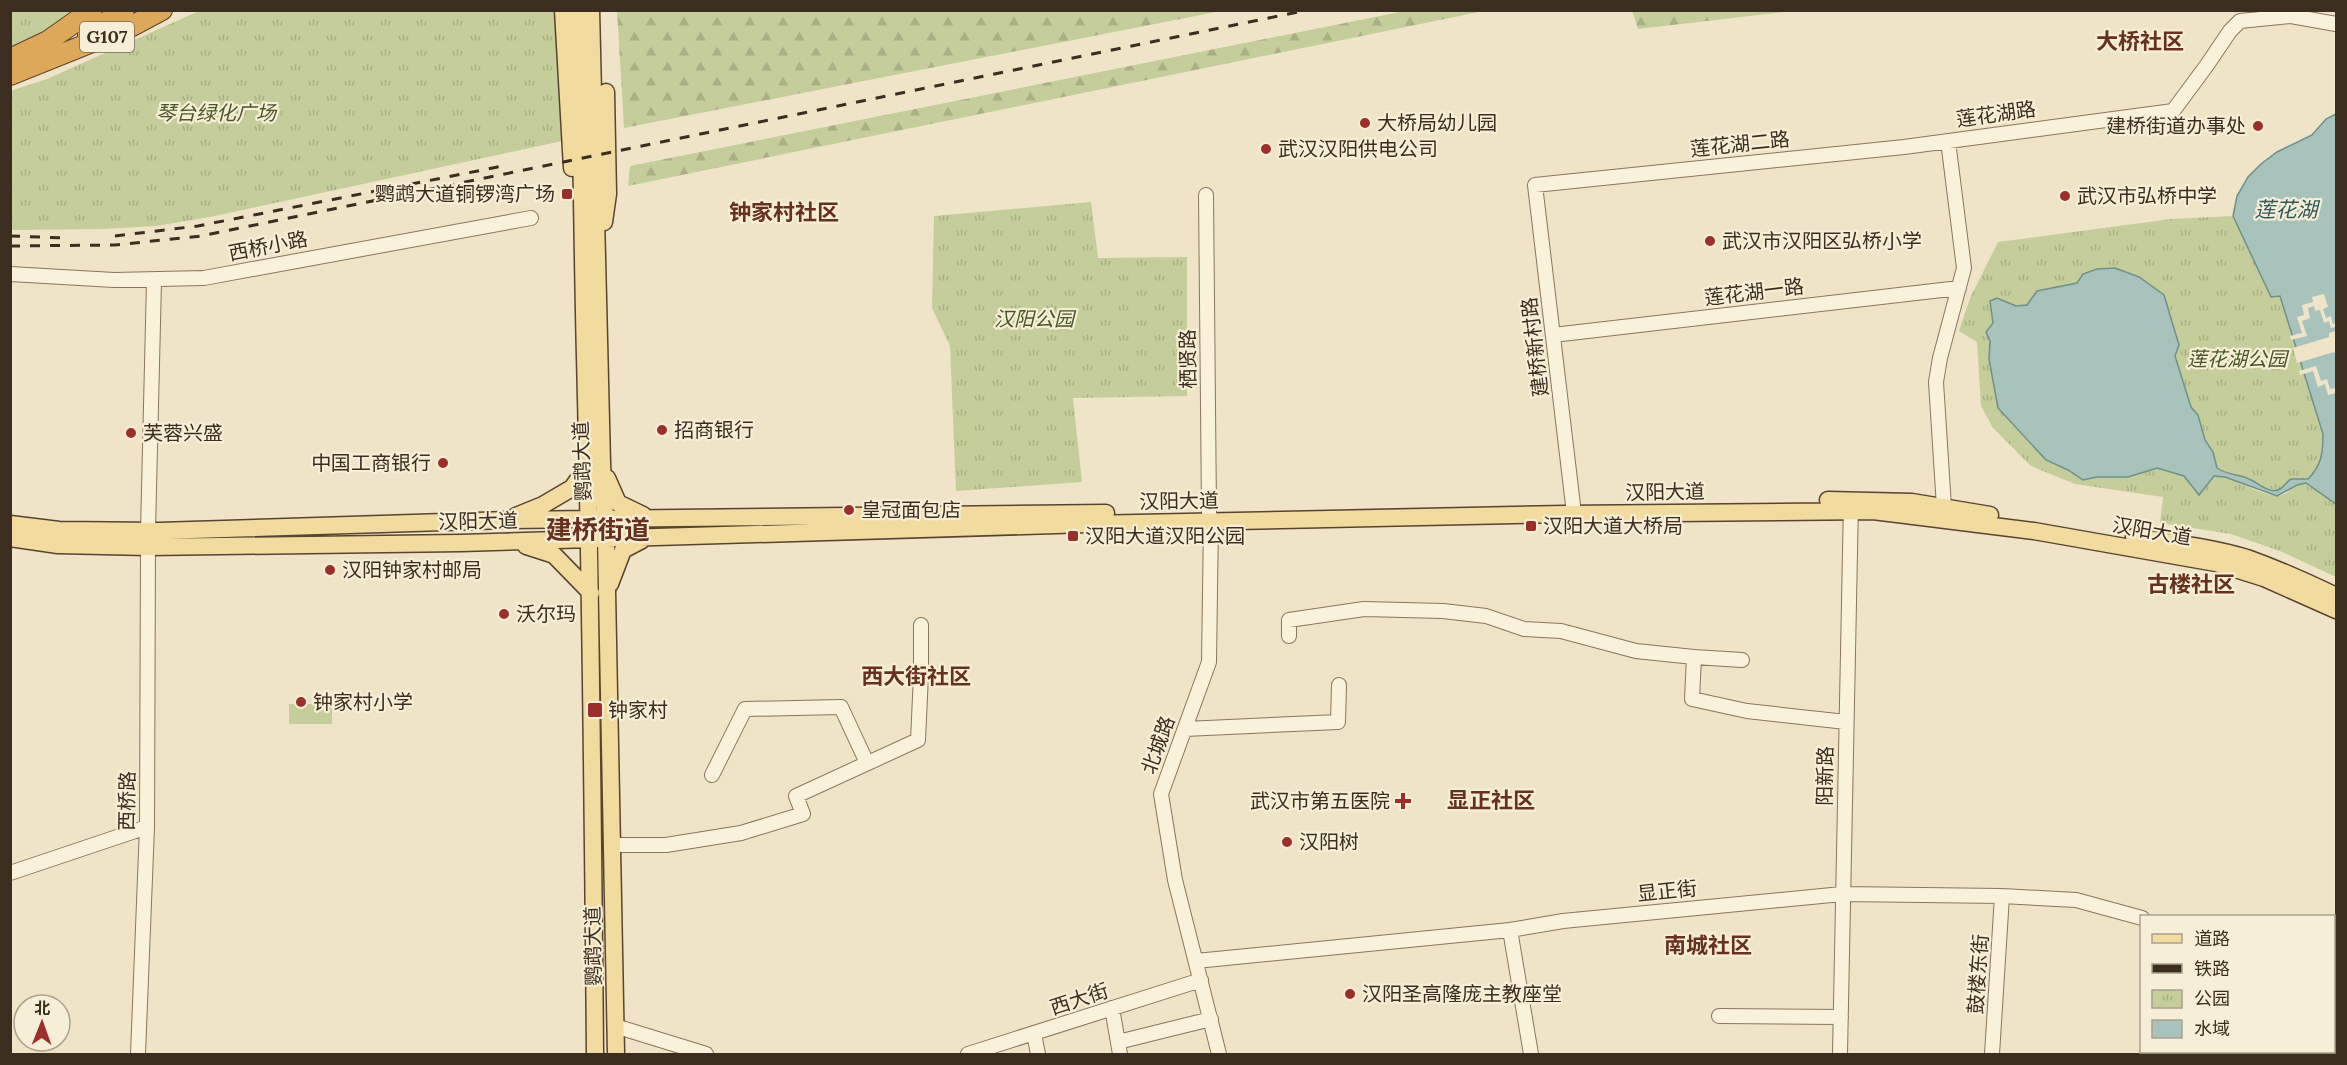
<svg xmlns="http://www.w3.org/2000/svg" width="2347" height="1065" font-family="Lora,'Noto Sans SC',serif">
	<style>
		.grass { fill: #c5cd9a }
		.forest { fill: url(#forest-firs) }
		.park { fill: url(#park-tufts) }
		.water { fill: #a8c2bc; stroke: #6e918a; stroke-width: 1.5 }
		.pier { fill: #efe4c7 }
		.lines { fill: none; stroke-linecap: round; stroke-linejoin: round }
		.minor-casing { stroke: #8a765c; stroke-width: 16 }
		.major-casing { stroke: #584430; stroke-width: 19 }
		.highway-casing { stroke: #584430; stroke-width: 22 }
		.minor { stroke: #f9f1da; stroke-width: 14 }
		.major { stroke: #f1db9f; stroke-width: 16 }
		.highway { stroke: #dda859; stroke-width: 20 }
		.rail { stroke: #3b2e20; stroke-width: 3; stroke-dasharray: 10 10; stroke-linecap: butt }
		.poi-dot { fill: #9a2f2c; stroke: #f6eed6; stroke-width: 2 }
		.labels { text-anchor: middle; stroke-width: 4.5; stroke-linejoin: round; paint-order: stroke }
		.shield { fill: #f6eed6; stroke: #736857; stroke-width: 1.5 }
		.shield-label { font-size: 18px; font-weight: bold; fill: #3b2e20 }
		.park-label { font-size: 20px; font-style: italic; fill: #495726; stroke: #f6eed6 }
		.street-label { font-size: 20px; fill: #3b2e20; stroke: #f6eed6 }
		.poi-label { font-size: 20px; fill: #3b2e20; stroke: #f6eed6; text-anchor: start }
		.water-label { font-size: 21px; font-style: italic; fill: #2f5a59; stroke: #f6eed6 }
		.quarter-label { font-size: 22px; font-weight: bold; fill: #67311f; stroke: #f6eed6 }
		.district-label { font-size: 26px; font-weight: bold; fill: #67311f; stroke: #f6eed6 }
	</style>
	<defs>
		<pattern id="forest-firs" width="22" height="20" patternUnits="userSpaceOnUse" patternTransform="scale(1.5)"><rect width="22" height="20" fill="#c5cd9a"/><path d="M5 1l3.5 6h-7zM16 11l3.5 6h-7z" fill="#aab084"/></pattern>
		<pattern id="park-tufts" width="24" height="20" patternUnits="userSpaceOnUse" patternTransform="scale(1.5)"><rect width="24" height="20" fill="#c5cd9a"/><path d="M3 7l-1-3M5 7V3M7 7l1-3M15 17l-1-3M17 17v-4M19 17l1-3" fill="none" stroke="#aab084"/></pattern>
	</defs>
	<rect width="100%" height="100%" fill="#efe4c7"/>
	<path class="grass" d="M 289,704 L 332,704 L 332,724 L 289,724 Z"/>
	<path class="forest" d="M 617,10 L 1221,10 L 1221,11 L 624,128 Z
		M 1632,10 L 1792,10 L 1792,11 L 1638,29 Z
		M 1405,11 L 1484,11 L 628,186 L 630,166 Z"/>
	<path class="park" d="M 10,11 L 76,11 L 38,36 L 11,49 Z
		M 199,11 L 557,11 L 562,141 L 210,217 L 156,226 L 103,229 L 11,230 L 10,91 L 47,79 Z
		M 1091,202 L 1098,258 L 1187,257 L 1187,396 L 1073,398 L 1082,482 L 956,491 L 950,346 L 932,308 L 934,216 Z
		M 2233,216 L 2271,297 L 2280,295 L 2323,434 C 2323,453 2322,465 2308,479 L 2291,479 L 2281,489 L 2268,489 L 2217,468 L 2213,452 L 2205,440 L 2198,415 L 2191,407 L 2175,355 L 2179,345 L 2077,283 L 2037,291 L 2027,305 L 2016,306 L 1997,298 L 1993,323 L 1986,332 L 1990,341 L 1989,359 L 2046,459 L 2068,470 L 2083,480 L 2097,477 L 2128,477 L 2157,468 L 2184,476 L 2199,495 L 2214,476 C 2236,476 2265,500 2282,495 C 2289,493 2294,485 2302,483 L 2310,485 L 2336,504 L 2336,577 L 2280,551 L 2231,534 L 2160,523 L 2163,497 L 2075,484 L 2031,466 L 1993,428 L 1981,406 L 1977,342 L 1959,331 L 1970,298 L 1998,242 L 2171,219 Z"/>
	<path class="water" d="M 2336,114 L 2336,504 L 2306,483 L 2297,485 L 2277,496 L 2225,477 L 2214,476 L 2199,495 L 2184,476 L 2157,468 L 2128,477 L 2097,477 L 2083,480 L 2068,470 L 2046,460 L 1998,408 L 1989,359 L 1990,341 L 1986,332 L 1993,323 L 1990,301 L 1997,298 L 2016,306 L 2027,305 L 2037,291 L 2077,283 L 2083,274 L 2097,269 L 2115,268 L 2139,277 L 2164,295 L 2179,345 L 2175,356 L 2191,407 L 2198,415 L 2205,440 L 2213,452 L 2217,468 C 2227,475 2238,474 2249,479 C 2257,482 2270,495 2280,489 C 2284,487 2287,481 2291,479 L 2308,479 C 2322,465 2323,452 2323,434 L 2280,296 L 2271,297 L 2233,216 L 2237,196 L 2248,177 L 2261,164 L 2277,152 L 2312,135 L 2326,119 Z"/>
	<path class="pier" d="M 2324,294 L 2328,307 L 2323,309 L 2326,318 L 2331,316 L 2333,324 L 2336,323 L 2336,329 L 2336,327 L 2331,328 L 2329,321 L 2324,323 L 2320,310 L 2315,311 L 2314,306 L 2308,308 L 2310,318 L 2302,321 L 2307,336 L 2291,340 L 2290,336 L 2302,333 L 2297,317 L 2304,315 L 2302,305 L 2313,302 L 2312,297 Z
		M 2336,331 L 2336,355 L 2334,352 L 2297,363 L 2293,348 L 2329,337 L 2329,333 Z
		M 2316,366 L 2321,381 L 2327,379 L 2330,389 L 2336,388 L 2336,393 L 2328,395 L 2325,384 L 2318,387 L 2313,371 L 2300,375 L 2299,371 Z"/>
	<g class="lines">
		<defs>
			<path id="minor" d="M 1206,195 L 1209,512 L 1211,522 L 1209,662 L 1161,794 L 1175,880 L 1219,1054
				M 10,274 L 114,280 L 204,278 L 531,218
				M 1553,335 L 1959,288
				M 1573,505 L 1535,185 L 1904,147 L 2173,111 L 2207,65 L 2230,31 L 2240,21 L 2291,16 L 2336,24
				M 1944,507 L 1936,382 L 1940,358 L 1964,268 L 1948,141
				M 148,531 L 154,281
				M 1289,636 L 1289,620 L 1364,609 L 1443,611 L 1486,616 L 1524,629 L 1561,631 L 1636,651 L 1694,657 L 1692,699 L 1747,711 L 1846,722
				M 1694,657 L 1742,660
				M 1185,729 L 1338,722 L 1339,685
				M 712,775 L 745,709 L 841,707 L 867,763
				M 613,845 L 666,845 L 741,833 L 803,814 L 796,796 L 918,740 L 921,675 L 921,625
				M 10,873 L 147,827
				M 1510,930 L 1531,1054
				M 1196,961 L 1510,930 L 1563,921 L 1842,894 L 2002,896 L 2076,900 L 2142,918
				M 2334,972 L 2336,973
				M 1112,1008 L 1120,1054
				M 1719,1016 L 1841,1017
				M 615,1026 L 706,1054
				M 1034,1034 L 1038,1054
				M 1118,1042 L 1211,1019
				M 138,1054 L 147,827 L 148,547
				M 968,1054 L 1201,980
				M 1840,1054 L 1851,502
				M 1992,1054 L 2002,896"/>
			<path id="major" d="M 563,10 L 572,168
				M 577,10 C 582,126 582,241 585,357 C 591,589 593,822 595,1054
				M 591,10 L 602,463 L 606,539 L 616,1054
				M 604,222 L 608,194 L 606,92
				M 607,478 L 618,503 L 643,515
				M 1828,500 L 1912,502 L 1990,515
				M 516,516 L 543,505 L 572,488 L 589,464
				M 10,524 L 59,530 L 159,531 L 508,520 L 1106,513
				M 2134,537 C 2172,543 2211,547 2247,558 C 2278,569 2307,582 2336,596
				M 10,538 L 58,545 L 148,547 L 461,543 L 1088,524 L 1565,514 L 1873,511 L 2034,531 L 2216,563 L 2264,578 L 2336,610
				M 526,546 L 554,555 L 591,593
				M 610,584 L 623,550 L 642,540"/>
			<path id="highway" d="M 88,35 L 124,10
				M 10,59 L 48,41 L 92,10
				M 10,75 L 132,26 L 162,10"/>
		</defs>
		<use href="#minor" class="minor-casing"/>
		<use href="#major" class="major-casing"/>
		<use href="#highway" class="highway-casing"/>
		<use href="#minor" class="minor"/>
		<use href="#major" class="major"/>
		<use href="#highway" class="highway"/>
		<path class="rail" d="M 10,236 L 67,238
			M 115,236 L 198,226 L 508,165
			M 10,246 L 115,245 L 201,236 L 1308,10"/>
	</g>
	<g class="poi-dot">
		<circle cx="1365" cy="123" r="6"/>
		<circle cx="2258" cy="126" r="6"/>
		<circle cx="1266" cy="149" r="6"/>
		<rect x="561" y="188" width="12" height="12" rx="3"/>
		<circle cx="2065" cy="196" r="6"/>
		<circle cx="1710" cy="241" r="6"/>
		<circle cx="662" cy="430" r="6"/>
		<circle cx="131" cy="433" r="6"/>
		<circle cx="443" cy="463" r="6"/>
		<circle cx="849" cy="510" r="6"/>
		<rect x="1525" y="520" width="12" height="12" rx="3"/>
		<rect x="1067" y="530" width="12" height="12" rx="3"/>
		<circle cx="330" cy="570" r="6"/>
		<circle cx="504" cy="614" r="6"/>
		<circle cx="301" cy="702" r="6"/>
		<rect x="587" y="702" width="16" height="16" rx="3"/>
		<path d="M1400 792h6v6h6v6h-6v6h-6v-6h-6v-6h6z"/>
		<circle cx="1287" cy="842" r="6"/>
		<circle cx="1350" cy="994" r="6"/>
	</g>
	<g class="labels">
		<rect class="shield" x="80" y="22" width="54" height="30" rx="4.5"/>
		<g class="shield-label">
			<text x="107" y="43">G107</text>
		</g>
		<g class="park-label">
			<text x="216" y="120">琴台绿化广场</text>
			<text x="1034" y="326">汉阳公园</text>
			<text x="2237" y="366">莲花湖公园</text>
		</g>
		<g class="street-label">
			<text transform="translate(1996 114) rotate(-8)" y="7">莲花湖路</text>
			<text transform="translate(1740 144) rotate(-6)" y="7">莲花湖二路</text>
			<text transform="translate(268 246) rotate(-11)" y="7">西桥小路</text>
			<text transform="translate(1754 292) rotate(-7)" y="7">莲花湖一路</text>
			<text transform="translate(1535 347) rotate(-97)" y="7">建桥新村路</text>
			<text transform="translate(1188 359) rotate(-91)" y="7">栖贤路</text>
			<text transform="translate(582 461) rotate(-92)" y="7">鹦鹉大道</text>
			<text transform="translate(1665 492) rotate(-1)" y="7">汉阳大道</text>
			<text transform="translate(1179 501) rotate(-1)" y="7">汉阳大道</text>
			<text transform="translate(478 521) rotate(-1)" y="7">汉阳大道</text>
			<text transform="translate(2152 531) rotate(10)" y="7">汉阳大道</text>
			<text transform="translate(1158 745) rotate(-70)" y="7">北城路</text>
			<text transform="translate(1825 776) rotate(-89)" y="7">阳新路</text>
			<text transform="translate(127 801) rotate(-89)" y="7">西桥路</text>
			<text transform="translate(1667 891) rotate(-6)" y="7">显正街</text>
			<text transform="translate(593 946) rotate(-91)" y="7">鹦鹉大道</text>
			<text transform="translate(1978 974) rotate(-86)" y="7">鼓楼东街</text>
			<text transform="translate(1079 999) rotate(-18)" y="7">西大街</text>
		</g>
		<g class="poi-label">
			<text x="1377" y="130">大桥局幼儿园</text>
			<text x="2246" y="133" text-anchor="end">建桥街道办事处</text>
			<text x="1278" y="156">武汉汉阳供电公司</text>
			<text x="555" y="201" text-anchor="end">鹦鹉大道铜锣湾广场</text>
			<text x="2077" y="203">武汉市弘桥中学</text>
			<text x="1722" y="248">武汉市汉阳区弘桥小学</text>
			<text x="674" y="437">招商银行</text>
			<text x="143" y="440">芙蓉兴盛</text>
			<text x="431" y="470" text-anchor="end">中国工商银行</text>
			<text x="861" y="517">皇冠面包店</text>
			<text x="1543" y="533">汉阳大道大桥局</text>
			<text x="1085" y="543">汉阳大道汉阳公园</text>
			<text x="342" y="577">汉阳钟家村邮局</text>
			<text x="516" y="621">沃尔玛</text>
			<text x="313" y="709">钟家村小学</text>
			<text x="608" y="717">钟家村</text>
			<text x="1390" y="808" text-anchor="end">武汉市第五医院</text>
			<text x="1299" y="849">汉阳树</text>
			<text x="1362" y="1001">汉阳圣高隆庞主教座堂</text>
		</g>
		<g class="water-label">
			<text x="2286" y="217">莲花湖</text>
		</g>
		<g class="quarter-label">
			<text x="2140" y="49">大桥社区</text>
			<text x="784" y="220">钟家村社区</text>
			<text x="2191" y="592">古楼社区</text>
			<text x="916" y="684">西大街社区</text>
			<text x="1491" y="808">显正社区</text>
			<text x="1708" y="953">南城社区</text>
		</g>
		<g class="district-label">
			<text x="598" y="539">建桥街道</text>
		</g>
	</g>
	<rect width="2347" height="1065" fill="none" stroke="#3b2e20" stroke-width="24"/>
	<rect x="2140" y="915" width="195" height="138" fill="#f6eed6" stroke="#aba18d" stroke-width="1.5"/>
	<rect x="2152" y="934" width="30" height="9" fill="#f1db9f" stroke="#aba18d" stroke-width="1.5"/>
	<text x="2194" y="945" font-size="18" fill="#3b2e20">道路</text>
	<rect x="2152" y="964" width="30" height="9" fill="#3b2e20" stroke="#aba18d" stroke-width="1.5"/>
	<text x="2194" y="975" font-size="18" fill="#3b2e20">铁路</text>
	<rect x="2152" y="990" width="30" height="18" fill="url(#park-tufts)" stroke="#aba18d" stroke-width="1.5"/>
	<text x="2194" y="1005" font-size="18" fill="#3b2e20">公园</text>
	<rect x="2152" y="1020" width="30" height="18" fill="#a8c2bc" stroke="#aba18d" stroke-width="1.5"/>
	<text x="2194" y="1035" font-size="18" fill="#3b2e20">水域</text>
	<g transform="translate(42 1023) rotate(1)"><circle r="28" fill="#f6eed6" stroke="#aba18d" stroke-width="1.5"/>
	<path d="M0-4.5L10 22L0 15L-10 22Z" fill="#9a2f2c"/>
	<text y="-9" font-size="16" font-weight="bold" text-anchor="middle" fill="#3b2e20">北</text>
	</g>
</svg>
